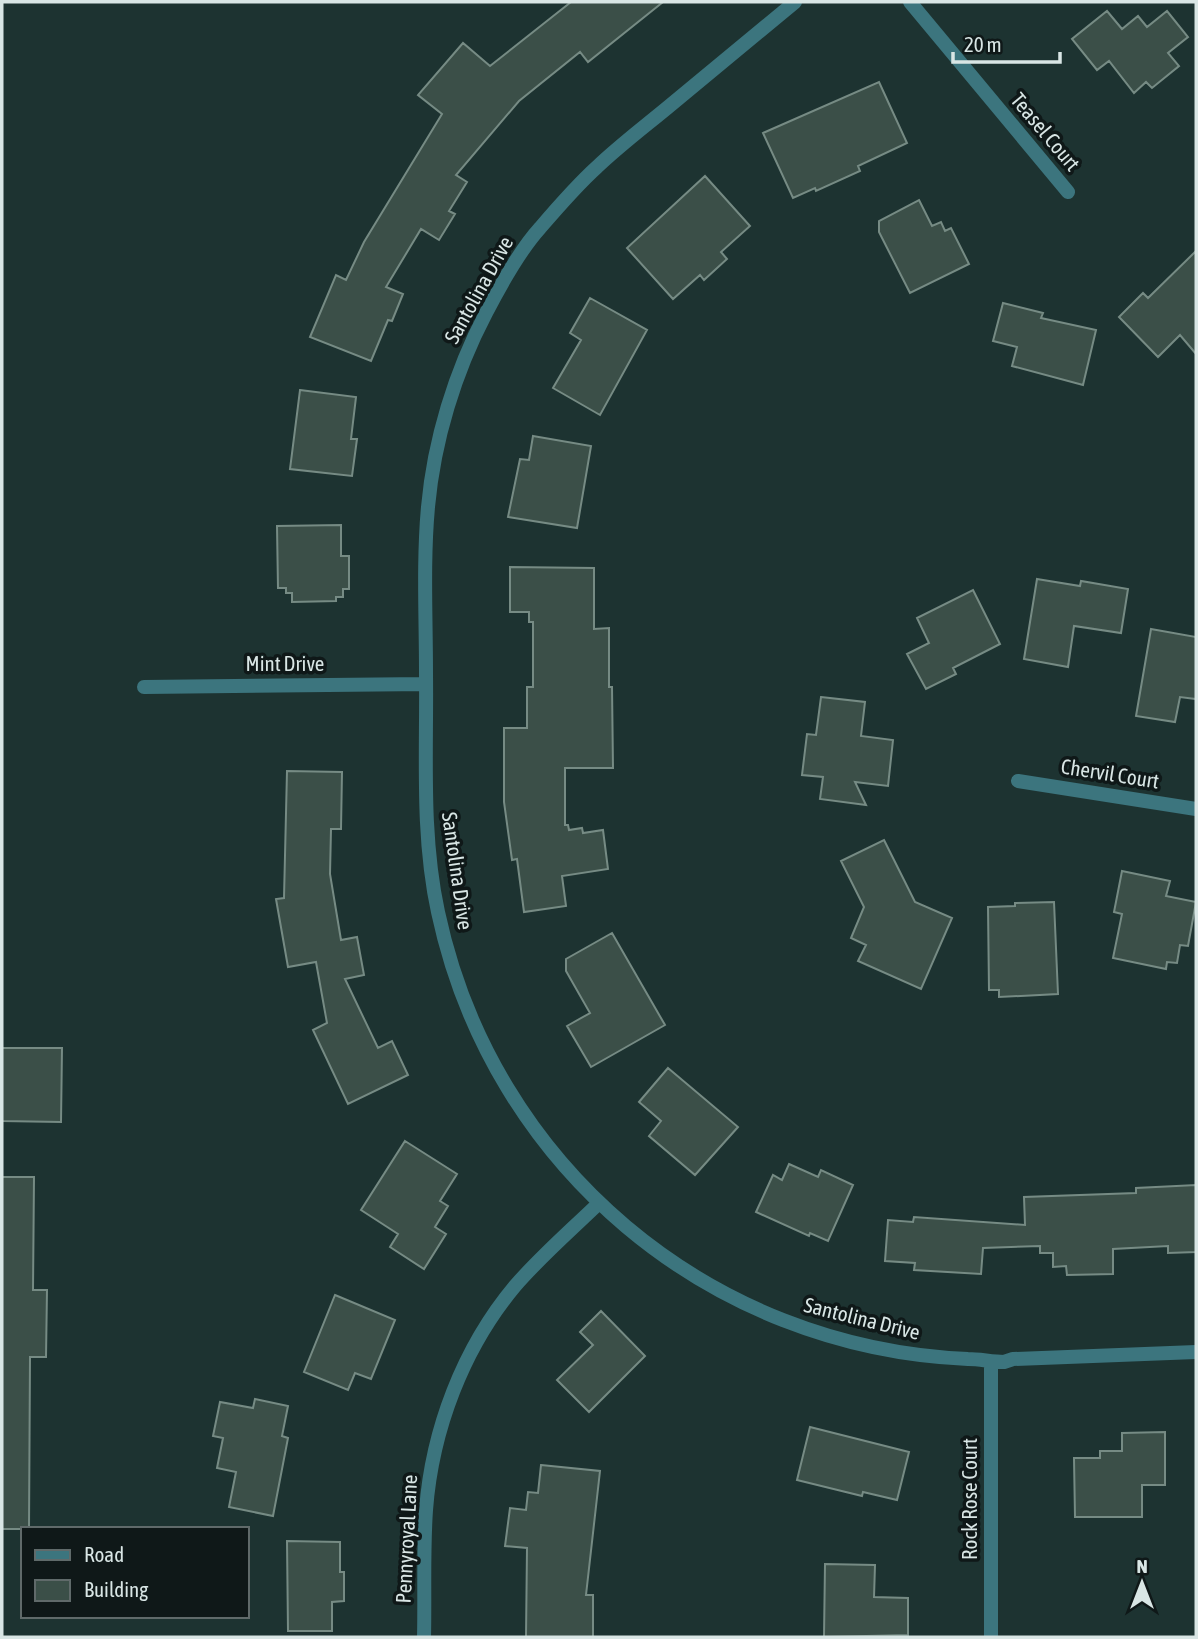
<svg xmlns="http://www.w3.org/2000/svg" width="1198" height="1639" font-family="'Asap Condensed',sans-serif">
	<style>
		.building { fill: #3b4f48; stroke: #768b84; stroke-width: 2 }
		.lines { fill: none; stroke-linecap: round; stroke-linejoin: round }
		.street { stroke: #3c757e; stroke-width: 14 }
		.labels { text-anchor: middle; stroke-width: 7; stroke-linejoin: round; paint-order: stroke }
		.street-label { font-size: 21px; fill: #d9e6e5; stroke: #0f1818 }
	</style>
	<rect width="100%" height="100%" fill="#1d3331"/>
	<path class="building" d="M 571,2 L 663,2 L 588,62 L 580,52 L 519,101 L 456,175 L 467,182 L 449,211 L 455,214 L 439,240 L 421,229 L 386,287 L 403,294 L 392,321 L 388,320 L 371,361 L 310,337 L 336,275 L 346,280 L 364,242 L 442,114 L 418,95 L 463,43 L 490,66 Z
		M 1107,11 L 1122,29 L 1138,16 L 1147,27 L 1167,11 L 1188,37 L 1168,53 L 1179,66 L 1152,88 L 1146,82 L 1134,93 L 1109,61 L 1097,70 L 1072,39 Z
		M 879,82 L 907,143 L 858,166 L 860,171 L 816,191 L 815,188 L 793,198 L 763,133 Z
		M 705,176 L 750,226 L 721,252 L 727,259 L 704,280 L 700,275 L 673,299 L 627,248 Z
		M 919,200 L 932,226 L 941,222 L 945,231 L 951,228 L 969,264 L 910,293 L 879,232 L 879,221 Z
		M 1196,251 L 1196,354 L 1180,335 L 1158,357 L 1119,317 L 1143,293 L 1148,298 Z
		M 590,298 L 647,330 L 600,415 L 553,388 L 581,340 L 570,333 Z
		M 1003,303 L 1043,313 L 1041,318 L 1096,330 L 1083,385 L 1012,366 L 1017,347 L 993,341 Z
		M 300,390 L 356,397 L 351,439 L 357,439 L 352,476 L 290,469 Z
		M 533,436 L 591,446 L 577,528 L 508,517 L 520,459 L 529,460 Z
		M 341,525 L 341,556 L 349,556 L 349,589 L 343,589 L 343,597 L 336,597 L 336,601 L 292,602 L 292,593 L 286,593 L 286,588 L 278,588 L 277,526 Z
		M 510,567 L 594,568 L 594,629 L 609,628 L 609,687 L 612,687 L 613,768 L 565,768 L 565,825 L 568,825 L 569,830 L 582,828 L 583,833 L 603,830 L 608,869 L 562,876 L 566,906 L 524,912 L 517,859 L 512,860 L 504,802 L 504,728 L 527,728 L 527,687 L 533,687 L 533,622 L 529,622 L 529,612 L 510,612 Z
		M 1037,579 L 1080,586 L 1081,581 L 1128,589 L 1121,633 L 1074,626 L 1068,667 L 1024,659 Z
		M 973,590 L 1000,644 L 953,668 L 956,674 L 926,689 L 907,654 L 929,643 L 917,618 Z
		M 1151,629 L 1196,637 L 1196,699 L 1180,697 L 1175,722 L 1136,716 Z
		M 821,697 L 865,702 L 861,736 L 893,740 L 888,786 L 855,782 L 866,805 L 820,799 L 823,777 L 802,775 L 807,734 L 816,735 Z
		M 287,771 L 342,772 L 341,829 L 331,829 L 330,874 L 341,940 L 357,937 L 364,975 L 345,979 L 378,1048 L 392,1041 L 408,1075 L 348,1104 L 313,1030 L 327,1023 L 316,962 L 288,967 L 276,899 L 284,898 Z
		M 884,840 L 915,902 L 952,918 L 921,989 L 858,961 L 866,945 L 851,938 L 864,907 L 841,861 Z
		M 1122,871 L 1170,881 L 1166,896 L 1196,902 L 1188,946 L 1180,945 L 1177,963 L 1167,962 L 1166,969 L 1113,958 L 1122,914 L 1114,912 Z
		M 1054,902 L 1058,994 L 999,997 L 999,990 L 989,990 L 988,907 L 1015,906 L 1015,903 Z
		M 612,933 L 665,1025 L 591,1067 L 567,1026 L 590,1013 L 566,971 L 566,959 Z
		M 2,1048 L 62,1048 L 61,1122 L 2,1121 Z
		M 668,1068 L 738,1127 L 695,1175 L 649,1136 L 661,1121 L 639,1102 Z
		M 405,1141 L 457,1174 L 440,1201 L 448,1206 L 435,1227 L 446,1234 L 424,1269 L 390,1247 L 398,1234 L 361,1210 Z
		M 789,1164 L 818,1177 L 821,1170 L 853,1185 L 828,1241 L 810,1233 L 809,1236 L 756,1212 L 773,1175 L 782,1180 Z
		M 2,1177 L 34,1177 L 33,1290 L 47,1290 L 46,1357 L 30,1357 L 29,1529 L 2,1529 Z
		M 1196,1185 L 1196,1252 L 1168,1253 L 1168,1246 L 1113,1249 L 1113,1274 L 1067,1275 L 1066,1266 L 1053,1267 L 1053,1253 L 1040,1253 L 1040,1246 L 983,1248 L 981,1274 L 914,1270 L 915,1263 L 885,1261 L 888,1220 L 913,1222 L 914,1217 L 1025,1225 L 1024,1197 L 1136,1193 L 1136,1188 Z
		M 335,1295 L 395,1320 L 371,1379 L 355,1373 L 348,1390 L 304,1372 Z
		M 601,1311 L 645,1356 L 589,1412 L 557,1380 L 593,1345 L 580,1332 Z
		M 255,1399 L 288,1406 L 282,1436 L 288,1438 L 273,1516 L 229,1507 L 236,1472 L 217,1468 L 223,1438 L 213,1436 L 220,1402 L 253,1408 Z
		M 810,1427 L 909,1452 L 897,1500 L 863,1492 L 862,1496 L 797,1480 Z
		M 1165,1432 L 1165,1485 L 1142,1485 L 1142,1517 L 1075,1517 L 1074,1458 L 1100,1458 L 1100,1451 L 1122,1451 L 1122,1433 Z
		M 541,1465 L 600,1471 L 586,1595 L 593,1595 L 593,1637 L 526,1637 L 527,1548 L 505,1546 L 510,1508 L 526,1510 L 528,1492 L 538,1493 Z
		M 287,1541 L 340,1542 L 340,1572 L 344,1572 L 344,1601 L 332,1602 L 332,1631 L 288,1631 Z
		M 825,1564 L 875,1565 L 874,1597 L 908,1598 L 908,1635 L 824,1637 Z"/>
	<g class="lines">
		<path class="street" d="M 795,2 C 753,37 710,72 667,108 C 644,127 619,146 597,167 C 576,186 558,207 540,228 C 520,250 500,286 486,313 C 455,372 434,440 428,507 C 423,562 426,617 426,673 C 427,752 421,834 438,912 C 492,1166 709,1348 968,1359 C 980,1359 992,1362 1004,1362 L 1013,1359 L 1196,1352
			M 910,2 L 1068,192
			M 144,687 L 426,684
			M 1018,781 L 1196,809
			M 424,1637 C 425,1595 423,1552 426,1510 C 432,1430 463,1348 515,1286 C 540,1257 570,1231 598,1204
			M 991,1637 L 991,1362"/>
	</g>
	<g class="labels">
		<g class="street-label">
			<text transform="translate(1045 132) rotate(50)" y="7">Teasel Court</text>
			<text transform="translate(479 290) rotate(-61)" y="7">Santolina Drive</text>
			<text x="285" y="671">Mint Drive</text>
			<text transform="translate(1110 774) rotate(9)" y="7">Chervil Court</text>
			<text transform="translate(457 871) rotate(82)" y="7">Santolina Drive</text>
			<text transform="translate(862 1319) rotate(14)" y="7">Santolina Drive</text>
			<text transform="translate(970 1499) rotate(-90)" y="7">Rock Rose Court</text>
			<text transform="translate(407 1539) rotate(-87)" y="7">Pennyroyal Lane</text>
		</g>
	</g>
	<rect width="1198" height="1639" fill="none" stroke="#d9e6e5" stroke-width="7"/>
	<rect x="21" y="1527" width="228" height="91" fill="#0f1818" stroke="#606a6a" stroke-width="2"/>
	<rect x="35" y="1550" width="35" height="10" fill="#3c757e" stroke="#606a6a" stroke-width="2"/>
	<text x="84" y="1562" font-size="21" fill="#d9e6e5">Road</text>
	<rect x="35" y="1580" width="35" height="21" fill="#3b4f48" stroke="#606a6a" stroke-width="2"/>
	<text x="84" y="1597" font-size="21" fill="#d9e6e5">Building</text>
	<g transform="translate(1142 1583)" stroke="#0f1818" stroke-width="5" paint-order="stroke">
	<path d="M0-5L12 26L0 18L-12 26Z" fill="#d9e6e5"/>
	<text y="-10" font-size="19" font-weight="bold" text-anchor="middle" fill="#d9e6e5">N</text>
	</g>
	<path d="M953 52v10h107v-10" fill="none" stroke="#d9e6e5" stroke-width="3.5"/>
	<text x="964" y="52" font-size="21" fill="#d9e6e5" stroke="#0f1818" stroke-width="5" paint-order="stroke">20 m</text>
</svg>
